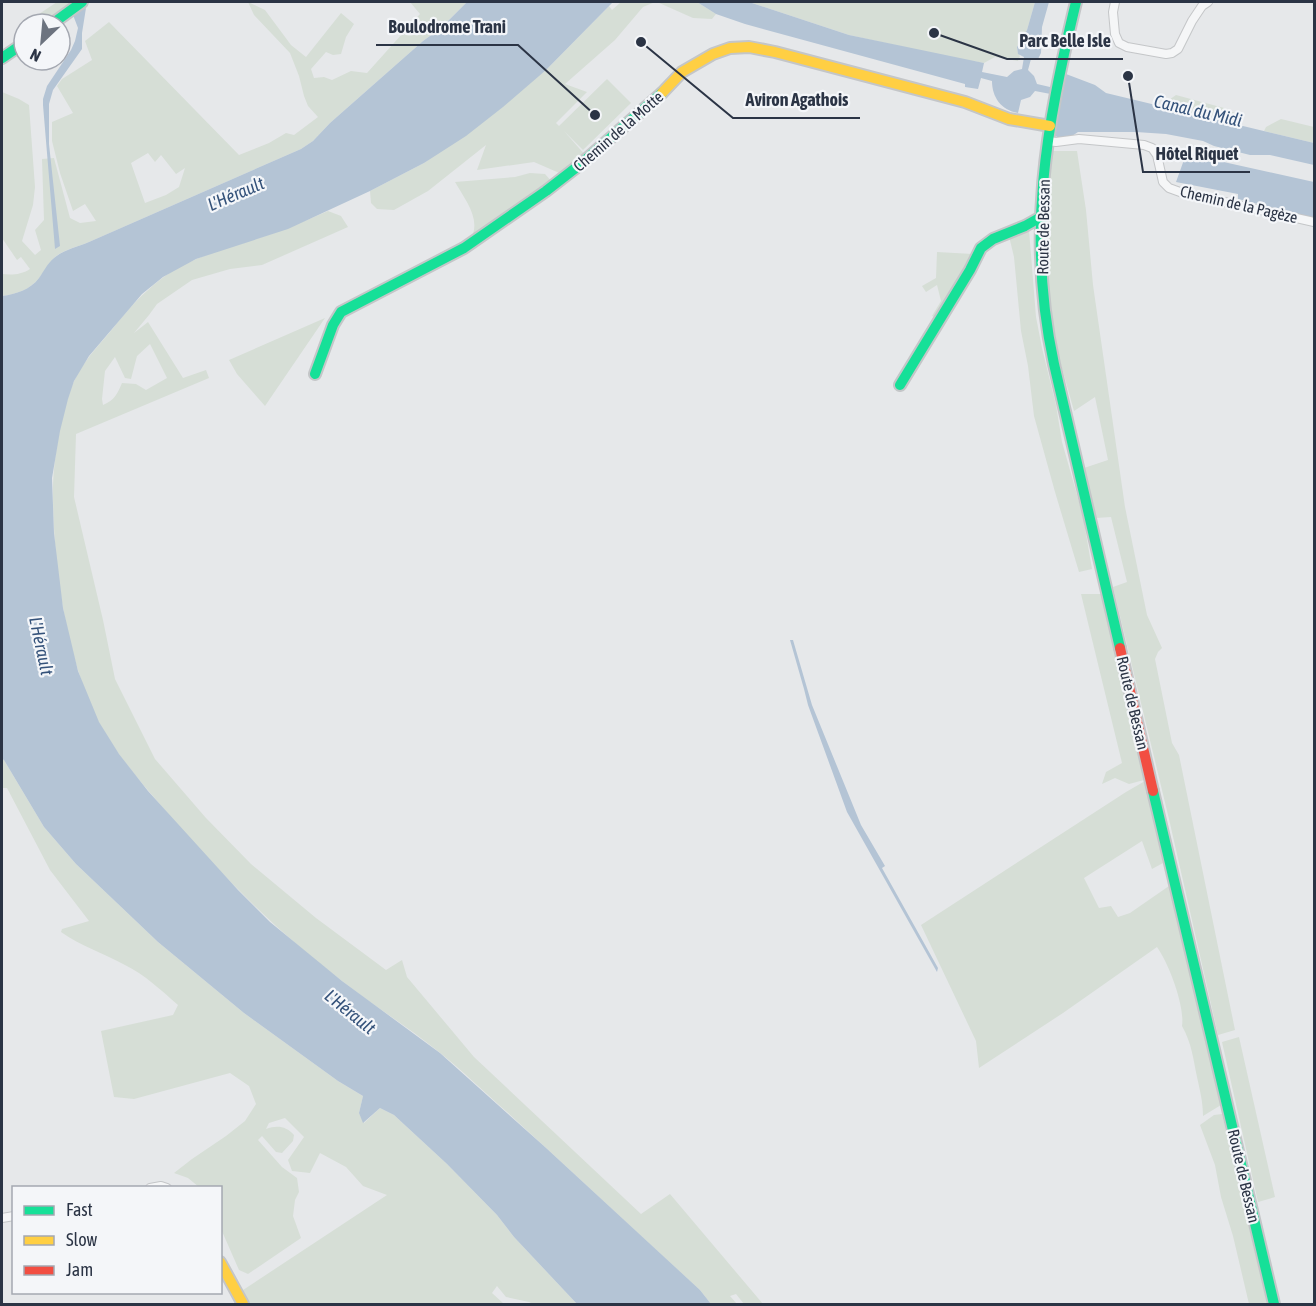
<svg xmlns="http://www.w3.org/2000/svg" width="1316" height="1306" font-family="'Asap Condensed',sans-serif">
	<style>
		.green { fill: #d6ded6; fill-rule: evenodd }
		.water { fill: #b4c4d5 }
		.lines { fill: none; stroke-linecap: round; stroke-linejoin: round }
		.street-casing { stroke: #c4c6c8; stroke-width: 10 }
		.fast-casing { stroke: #c4c6c8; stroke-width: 14 }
		.slow-casing { stroke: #c4c6c8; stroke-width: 14 }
		.jam-casing { stroke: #c4c6c8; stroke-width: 14 }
		.street { stroke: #f5f6f7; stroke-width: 8 }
		.fast { stroke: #16e098; stroke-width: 10 }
		.slow { stroke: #ffcf43; stroke-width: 10 }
		.jam { stroke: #f24e42; stroke-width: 10 }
		.labels { text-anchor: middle; stroke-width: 4.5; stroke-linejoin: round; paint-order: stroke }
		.street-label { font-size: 16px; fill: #2b3445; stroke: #f4f6f9 }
		.water-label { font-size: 18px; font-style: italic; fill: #34527a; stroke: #f4f6f9 }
		.leader { fill: none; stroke: #2b3445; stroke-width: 2 }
		.callout-dot { fill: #2b3445; stroke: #f4f6f9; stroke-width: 2 }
		.callout-label { font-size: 18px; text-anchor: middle; font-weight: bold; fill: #2b3445; stroke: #f4f6f9; stroke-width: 4.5; stroke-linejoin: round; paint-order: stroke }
	</style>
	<rect width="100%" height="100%" fill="#e6e8ea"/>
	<path class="green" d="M 57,2 L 77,2 L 44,24 L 24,24 Z
		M 248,2 L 265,10 L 291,45 L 306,57 L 341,13 L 354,24 L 346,37 L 341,54 L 333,55 L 326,52 L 311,69 L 314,78 L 324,77 L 332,80 L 351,71 L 367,73 L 420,14 L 410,2 L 428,2 L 431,3 L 433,2 L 467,2 L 441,28 L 423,41 L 330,123 L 313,141 L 301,149 L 89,242 C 77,247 62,250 54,258 C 48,264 44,272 39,278 C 30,290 16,294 2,296 L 2,274 C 11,275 21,275 30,269 L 21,257 L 17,260 L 2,238 L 2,92 L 19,99 L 29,105 L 35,187 L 33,205 L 22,241 L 35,255 L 41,250 L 35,230 L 44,220 L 42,159 L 54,158 L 70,218 L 80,223 L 96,221 L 85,204 L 73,211 L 60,173 L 52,141 L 52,122 L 73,113 L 57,86 L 62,79 L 92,60 L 85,41 L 109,22 L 239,155 L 269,143 L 286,133 L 294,135 L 318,117 L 308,106 L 304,96 L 299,76 L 290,53 L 254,15 ZM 148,153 L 155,162 L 161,155 L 176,174 L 185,168 L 179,187 L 166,195 L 145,203 L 131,163 Z
		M 621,2 L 655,2 L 643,7 L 615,40 L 565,84 L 587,92 L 556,123 L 559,126 L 607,79 L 631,103 L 583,150 L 564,131 L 586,156 L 564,175 L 534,162 L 477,170 L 486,145 L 428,191 L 394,210 L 377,209 L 371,203 L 370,191 L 424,163 L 546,70 L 609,6 L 612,10 Z
		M 657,2 L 697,2 L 716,14 L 712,19 L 693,18 Z
		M 749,2 L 1035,2 L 1027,30 L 1017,47 L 1018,53 L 1020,56 L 1018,61 L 995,57 L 984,63 L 973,61 L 972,62 L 849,35 Z
		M 1176,95 L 1224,108 L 1239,115 L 1240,122 L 1237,125 L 1166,108 L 1166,102 Z
		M 1281,119 L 1314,127 L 1314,143 L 1264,131 L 1266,127 Z
		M 1051,151 L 1077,151 L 1086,210 L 1093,285 L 1125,507 L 1147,615 L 1162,648 L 1158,652 L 1155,659 L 1172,743 L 1179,755 L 1235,1030 L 1218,1035 L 1169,819 L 1113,587 L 1127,582 L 1111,517 L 1096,518 L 1084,468 L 1108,460 L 1095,397 L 1074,411 L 1058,354 L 1049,297 L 1048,210 Z
		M 530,173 L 545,174 L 553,183 L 499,220 L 473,234 C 479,216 464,198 455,182 L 515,177 Z
		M 328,211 L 341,216 L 348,227 L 262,265 L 230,269 L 192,280 L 157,304 L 149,315 L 134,333 L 148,322 L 183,378 L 206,370 L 209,378 L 76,434 L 74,497 L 103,620 L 115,679 L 155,759 L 206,818 L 251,864 L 316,918 L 386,970 L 402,960 L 407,977 L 474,1057 L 641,1214 L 670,1194 L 763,1304 L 744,1304 L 736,1294 L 730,1296 L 737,1304 L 711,1304 L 700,1290 C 635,1231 572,1171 507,1112 C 484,1092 463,1071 439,1052 C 408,1027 374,1006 342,981 C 276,931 218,872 164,809 C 141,782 113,751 97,719 C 66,654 54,571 53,499 C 52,465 61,405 77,375 C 87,357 101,343 114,327 C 128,309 143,293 161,279 C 191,256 229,248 265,236 C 286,229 307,220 328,211 ZM 150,344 L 167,378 L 146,390 L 136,384 L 122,383 C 117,394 115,400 103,405 L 102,399 L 105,371 L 115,357 L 125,378 L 131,379 L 137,356 Z
		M 1029,230 L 1036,317 L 1042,348 L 1056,405 L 1062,442 L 1083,516 L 1092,569 L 1079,572 L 1055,492 L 1034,416 L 1028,366 L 1021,331 L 1014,257 L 1009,236 L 1011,234 Z
		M 937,252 L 973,254 L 966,270 L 936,318 L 932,316 L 941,301 L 937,285 L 926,292 L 922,286 L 936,278 Z
		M 325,318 L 265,406 L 237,374 L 229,360 Z
		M 1081,594 L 1101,594 L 1144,780 L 1129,784 L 1115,778 L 1102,784 L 1106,772 L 1122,763 Z
		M 2,759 L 4,760 L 44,827 L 76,864 L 158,942 L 244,1013 L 338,1081 L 363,1096 L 359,1113 L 364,1123 L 380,1108 L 394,1115 L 447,1164 L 497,1215 L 514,1237 L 577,1304 L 533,1304 L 529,1302 L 506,1297 L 497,1286 L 492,1293 L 504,1304 L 250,1304 L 243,1290 L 387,1195 L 363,1186 L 346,1167 L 320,1153 L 310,1173 L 292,1171 L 288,1160 L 304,1137 L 285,1118 L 269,1123 L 266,1129 C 277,1125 286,1126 294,1135 L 293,1141 L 282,1153 L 276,1152 L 262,1136 L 258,1140 L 282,1167 L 297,1178 L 299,1192 L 295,1200 L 293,1216 L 301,1238 L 248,1274 L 239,1270 L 221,1229 L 220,1188 L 199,1187 L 188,1178 L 174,1173 L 192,1159 L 226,1136 L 245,1121 L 256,1104 L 249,1086 L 230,1073 L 134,1099 L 114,1097 L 101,1031 L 173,1015 L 178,1005 C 161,990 145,975 125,965 C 103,953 81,946 61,932 L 62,929 L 89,921 L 50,870 L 7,788 L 2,788 Z
		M 1145,781 L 1163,863 L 1152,869 L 1142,841 L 1084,878 L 1099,908 L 1111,906 L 1118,917 L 1130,913 L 1169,886 L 1221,1105 L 1203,1116 C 1203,1102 1200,1091 1197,1077 C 1193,1058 1192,1044 1182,1026 C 1185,1006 1169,964 1157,947 L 1063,1013 L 979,1068 L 976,1041 L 921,925 L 1126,792 Z
		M 1239,1037 L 1275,1197 L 1258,1202 L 1222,1042 Z
		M 1222,1114 L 1266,1299 L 1267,1304 L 1249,1304 L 1233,1236 L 1221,1197 L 1215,1165 L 1200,1125 L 1214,1115 Z"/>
	<path class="water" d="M 467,2 L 613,2 L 546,70 L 503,107 L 466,136 L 424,163 L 370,191 L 288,229 L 196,259 L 163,277 L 142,294 L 89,356 L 74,381 L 68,399 L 60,431 L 52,478 L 54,533 L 63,608 L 78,671 L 99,722 L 119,754 L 148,791 L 238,890 L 270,922 L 342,981 L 440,1053 L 545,1147 L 700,1290 L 711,1304 L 577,1304 L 514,1237 L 497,1215 L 447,1164 L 394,1115 L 380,1108 L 363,1123 L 359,1113 L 363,1096 L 338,1081 L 244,1013 L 158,942 L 76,864 L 44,827 L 4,760 L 2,759 L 2,296 C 16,294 30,290 39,278 C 44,271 47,264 54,258 C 63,250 77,247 89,242 L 301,149 L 313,141 L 330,123 L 423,41 L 441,28 Z
		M 697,2 L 749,2 L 849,35 L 984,63 L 982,72 L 1007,77 L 1014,71 L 1022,69 L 1024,57 L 1018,54 L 1017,47 L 1027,30 L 1035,2 L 1049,2 L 1042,27 L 1041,53 L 1038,59 L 1031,59 L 1028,70 L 1034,76 L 1037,84 L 1063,90 L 1066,74 L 1095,85 L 1106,93 L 1314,143 L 1314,165 L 1270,155 L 1250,155 L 1214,146 L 1203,141 L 1166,134 L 1136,132 L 1078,132 L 1069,138 L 1062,139 L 1055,136 L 1061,96 L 1035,91 L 1030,97 L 1021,100 L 1018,113 C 1001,110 992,97 992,81 L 981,78 L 978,89 L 965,87 L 965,84 L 745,24 L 716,14 Z
		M 86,8 L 82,33 L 82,49 L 53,90 L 49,104 L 49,144 L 60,246 L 55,249 L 43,105 L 43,99 L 47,86 L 71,50 L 75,41 L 78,28 L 73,15 L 80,10 Z
		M 1192,155 L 1314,182 L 1314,218 L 1238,199 L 1238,194 L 1176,182 L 1185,157 Z
		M 793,640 L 812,705 L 861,825 L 885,866 L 882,868 L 938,968 L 937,972 L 847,812 L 808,705 L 804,689 L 790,640 Z"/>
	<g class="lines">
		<defs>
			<path id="street" d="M 1115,2 L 1113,12 L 1115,34 L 1119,43 L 1127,47 L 1166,54 L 1172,53 L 1178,49 L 1192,21 L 1202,6 L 1208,2
				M 1048,141 L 1056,142 L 1079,139 L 1144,145 L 1152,148 L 1157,155 L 1163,182 L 1169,188 L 1180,192 L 1314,222
				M 150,1188 L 161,1186 L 167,1188
				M 2,1218 L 14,1216"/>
			<path id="fast" d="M 1076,2 C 1046,127 1026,235 1054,364 L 1120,648
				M 52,24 L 82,2
				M 2,58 L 24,43
				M 315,374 L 333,325 L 341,312 L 464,248 L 546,191 L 582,163 L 662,93
				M 900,385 L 970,270 L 981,248 L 993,239 L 1025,226 L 1041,217
				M 1153,791 L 1274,1304"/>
			<path id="slow" d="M 662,93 L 682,72 L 713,54 L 730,48 L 749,47 L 775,52 L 965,102 L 1009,119 L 1050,126
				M 220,1262 L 243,1304"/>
			<path id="jam" d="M 1120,648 L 1153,791"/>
		</defs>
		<use href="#street" class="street-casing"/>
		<use href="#fast" class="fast-casing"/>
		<use href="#slow" class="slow-casing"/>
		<use href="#jam" class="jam-casing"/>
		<use href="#street" class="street"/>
		<use href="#fast" class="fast"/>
		<use href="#slow" class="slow"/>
		<use href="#jam" class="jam"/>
	</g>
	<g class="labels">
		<g class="street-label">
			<text transform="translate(618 131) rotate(-41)" y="6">Chemin de la Motte</text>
			<text transform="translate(1239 204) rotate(13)" y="6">Chemin de la Pagèze</text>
			<text transform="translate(1043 227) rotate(-89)" y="6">Route de Bessan</text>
			<text transform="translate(1133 703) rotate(77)" y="6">Route de Bessan</text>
			<text transform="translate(1244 1176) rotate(77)" y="6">Route de Bessan</text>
		</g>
		<g class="water-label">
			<text transform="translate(1198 111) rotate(13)" y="6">Canal du Midi</text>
			<text transform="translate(236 194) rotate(-23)" y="6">L'Hérault</text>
			<text transform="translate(41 646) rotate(78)" y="6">L'Hérault</text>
			<text transform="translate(350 1012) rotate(39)" y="6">L'Hérault</text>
		</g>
	</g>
	<path class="leader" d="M595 115L518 45H376M934 33L1007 59H1123M641 42L733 118H860M1128 76L1143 172H1250"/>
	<g class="callout-dot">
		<circle cx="595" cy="115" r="6"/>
		<circle cx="934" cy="33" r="6"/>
		<circle cx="641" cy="42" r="6"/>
		<circle cx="1128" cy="76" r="6"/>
	</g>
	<g class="callout-label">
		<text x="447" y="33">Boulodrome Trani</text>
		<text x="1065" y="47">Parc Belle Isle</text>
		<text x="797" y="106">Aviron Agathois</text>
		<text x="1197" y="160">Hôtel Riquet</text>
	</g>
	<rect width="1316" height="1306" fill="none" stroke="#2b3445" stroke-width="6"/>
	<rect x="12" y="1186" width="210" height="108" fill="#f4f6f9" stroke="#a4a8b1" stroke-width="1.5"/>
	<rect x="24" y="1206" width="30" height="9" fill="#16e098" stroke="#a4a8b1" stroke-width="1.5"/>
	<text x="66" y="1216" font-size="18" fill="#2b3445">Fast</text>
	<rect x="24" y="1236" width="30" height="9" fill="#ffcf43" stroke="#a4a8b1" stroke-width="1.5"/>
	<text x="66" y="1246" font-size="18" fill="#2b3445">Slow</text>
	<rect x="24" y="1266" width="30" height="9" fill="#f24e42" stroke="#a4a8b1" stroke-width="1.5"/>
	<text x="66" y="1276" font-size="18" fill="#2b3445">Jam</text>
	<g transform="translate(42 42) rotate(206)"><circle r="28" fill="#f4f6f9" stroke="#a4a8b1" stroke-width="1.5"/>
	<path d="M0-4.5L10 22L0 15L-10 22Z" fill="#6c737f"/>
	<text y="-9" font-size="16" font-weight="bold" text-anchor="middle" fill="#2b3445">N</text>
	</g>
</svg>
